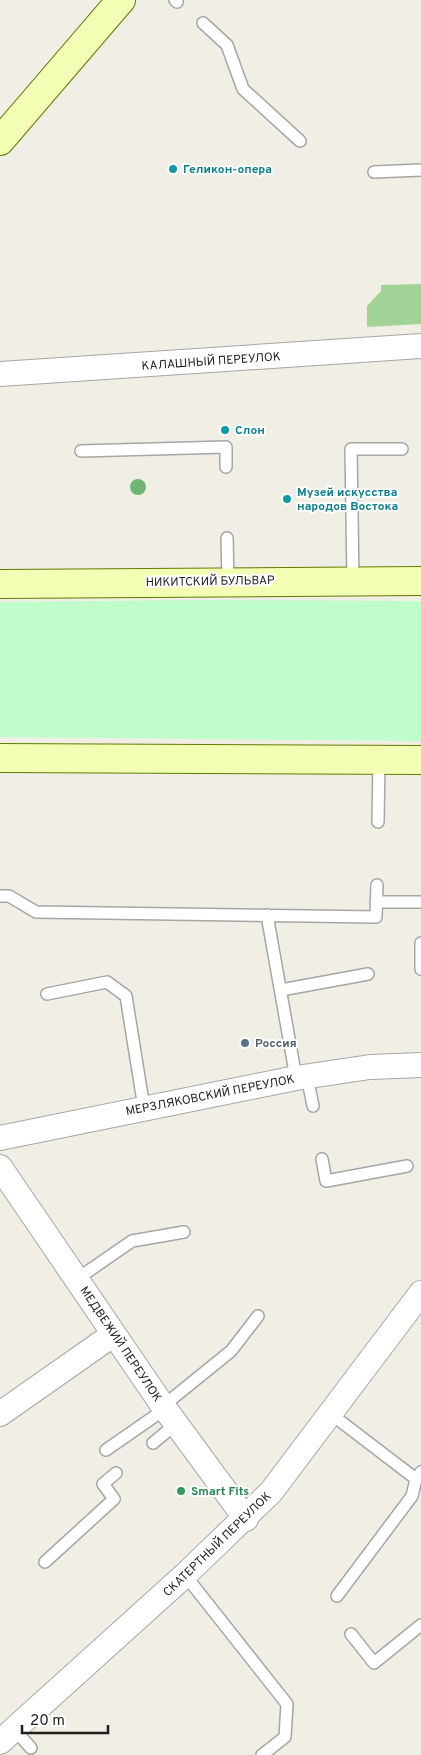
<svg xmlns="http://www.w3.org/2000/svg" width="421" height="1755" font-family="Overpass,sans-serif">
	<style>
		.forest { fill: #a1d396 }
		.park { fill: #bffecb }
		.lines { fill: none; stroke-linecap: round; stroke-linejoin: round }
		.lane-casing { stroke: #a6a6a6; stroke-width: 14 }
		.street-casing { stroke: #a6a6a6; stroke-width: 26 }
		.secondary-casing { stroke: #617c00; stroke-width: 30 }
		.lane { stroke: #fff; stroke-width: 11 }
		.street { stroke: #fff; stroke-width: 24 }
		.secondary { stroke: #f3feb5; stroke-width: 28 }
		.tree { fill: #6eb576 }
		.culture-dot { fill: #0f9aa8; stroke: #fff; stroke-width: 2 }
		.service-dot { fill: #5c6f8a; stroke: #fff; stroke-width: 2 }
		.leisure-dot { fill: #2e9e5b; stroke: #fff; stroke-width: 2 }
		.labels { text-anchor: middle; stroke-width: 4; stroke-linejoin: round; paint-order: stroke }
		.culture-label { font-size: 12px; font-weight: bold; fill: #0d838f; stroke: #fff; text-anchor: start }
		.street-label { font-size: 12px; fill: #1f1f1f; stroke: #fff }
		.service-label { font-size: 12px; font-weight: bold; fill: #4e5e75; stroke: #fff; text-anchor: start }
		.leisure-label { font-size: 12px; font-weight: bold; fill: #27864d; stroke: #fff; text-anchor: start }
	</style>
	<rect width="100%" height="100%" fill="#f1eee5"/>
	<path class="forest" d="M 421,284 L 421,324 L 367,327 L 367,306 L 381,291 L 381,285 Z"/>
	<path class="park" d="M 207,600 L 421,601 L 421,741 L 0,737 L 0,602 Z"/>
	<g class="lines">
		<defs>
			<path id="lane" d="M 175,0 L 177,2
				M 203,23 L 227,45 L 243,89 L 300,141
				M 374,172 L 421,170
				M 81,451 L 226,447 L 226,467
				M 227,538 L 228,580
				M 353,580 L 351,449 L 402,449
				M 378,822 L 379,760
				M 0,896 L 9,896 L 36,912 L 376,917 L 377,885
				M 376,902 L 421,902
				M 267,915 L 296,1078
				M 421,969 L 421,943
				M 281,990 L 368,974
				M 47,994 L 107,982 L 126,996 L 144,1108
				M 307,1076 L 313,1106
				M 322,1159 L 326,1181 L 407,1166
				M 77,1279 L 132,1241 L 184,1232
				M 163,1406 L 231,1351 L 258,1316
				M 331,1414 L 416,1479 L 421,1472
				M 153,1443 L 176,1424
				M 106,1450 L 165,1409
				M 45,1562 L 114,1499 L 103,1484 L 116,1473
				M 185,1575 L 287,1704 L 285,1737 L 262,1755
				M 337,1596 L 412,1496 L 416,1479
				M 351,1634 L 374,1663 L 421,1625
				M 14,1729 L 31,1748"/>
			<path id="street" d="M 0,374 L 421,346
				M 0,1138 L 296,1078 L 370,1067 L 421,1065
				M 0,1167 L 163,1406 L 246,1519
				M 0,1414 L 114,1334
				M 0,1742 L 185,1575 L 271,1492 L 421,1293"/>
			<path id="secondary" d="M 0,141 L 121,0
				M 0,584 L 421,581
				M 0,758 L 421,760"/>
		</defs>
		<use href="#lane" class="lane-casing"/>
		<use href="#street" class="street-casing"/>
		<use href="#secondary" class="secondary-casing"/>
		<use href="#lane" class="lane"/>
		<use href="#street" class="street"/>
		<use href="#secondary" class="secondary"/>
	</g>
	<circle class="tree" cx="138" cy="487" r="8"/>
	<g class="culture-dot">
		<circle cx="173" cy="169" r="5"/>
		<circle cx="225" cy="430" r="5"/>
		<circle cx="287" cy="499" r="5"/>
	</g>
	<circle class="service-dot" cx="245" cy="1043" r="5"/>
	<circle class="leisure-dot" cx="181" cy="1491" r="5"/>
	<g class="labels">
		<g class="culture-label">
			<text x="183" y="173">Геликон-опера</text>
			<text x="235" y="434">Слон</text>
			<text x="297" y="496">Музей искусства<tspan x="297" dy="14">народов Востока</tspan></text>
		</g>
		<g class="street-label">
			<text transform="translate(211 361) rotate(-4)" y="4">КАЛАШНЫЙ ПЕРЕУЛОК</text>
			<text transform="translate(210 581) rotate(-1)" y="4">НИКИТСКИЙ БУЛЬВАР</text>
			<text transform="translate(210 1095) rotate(-11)" y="4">МЕРЗЛЯКОВСКИЙ ПЕРЕУЛОК</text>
			<text transform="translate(121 1344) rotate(56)" y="4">МЕДВЕЖИЙ ПЕРЕУЛОК</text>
			<text transform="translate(217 1544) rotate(-44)" y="4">СКАТЕРТНЫЙ ПЕРЕУЛОК</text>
		</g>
		<g class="service-label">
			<text x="255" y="1047">Россия</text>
		</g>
		<g class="leisure-label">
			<text x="191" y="1495">Smart Fits</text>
		</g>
	</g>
	<path d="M22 1725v8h86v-8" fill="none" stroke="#1f1f1f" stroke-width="2.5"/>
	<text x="30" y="1725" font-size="15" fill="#1f1f1f" stroke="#ffffff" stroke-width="4" paint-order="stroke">20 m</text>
</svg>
